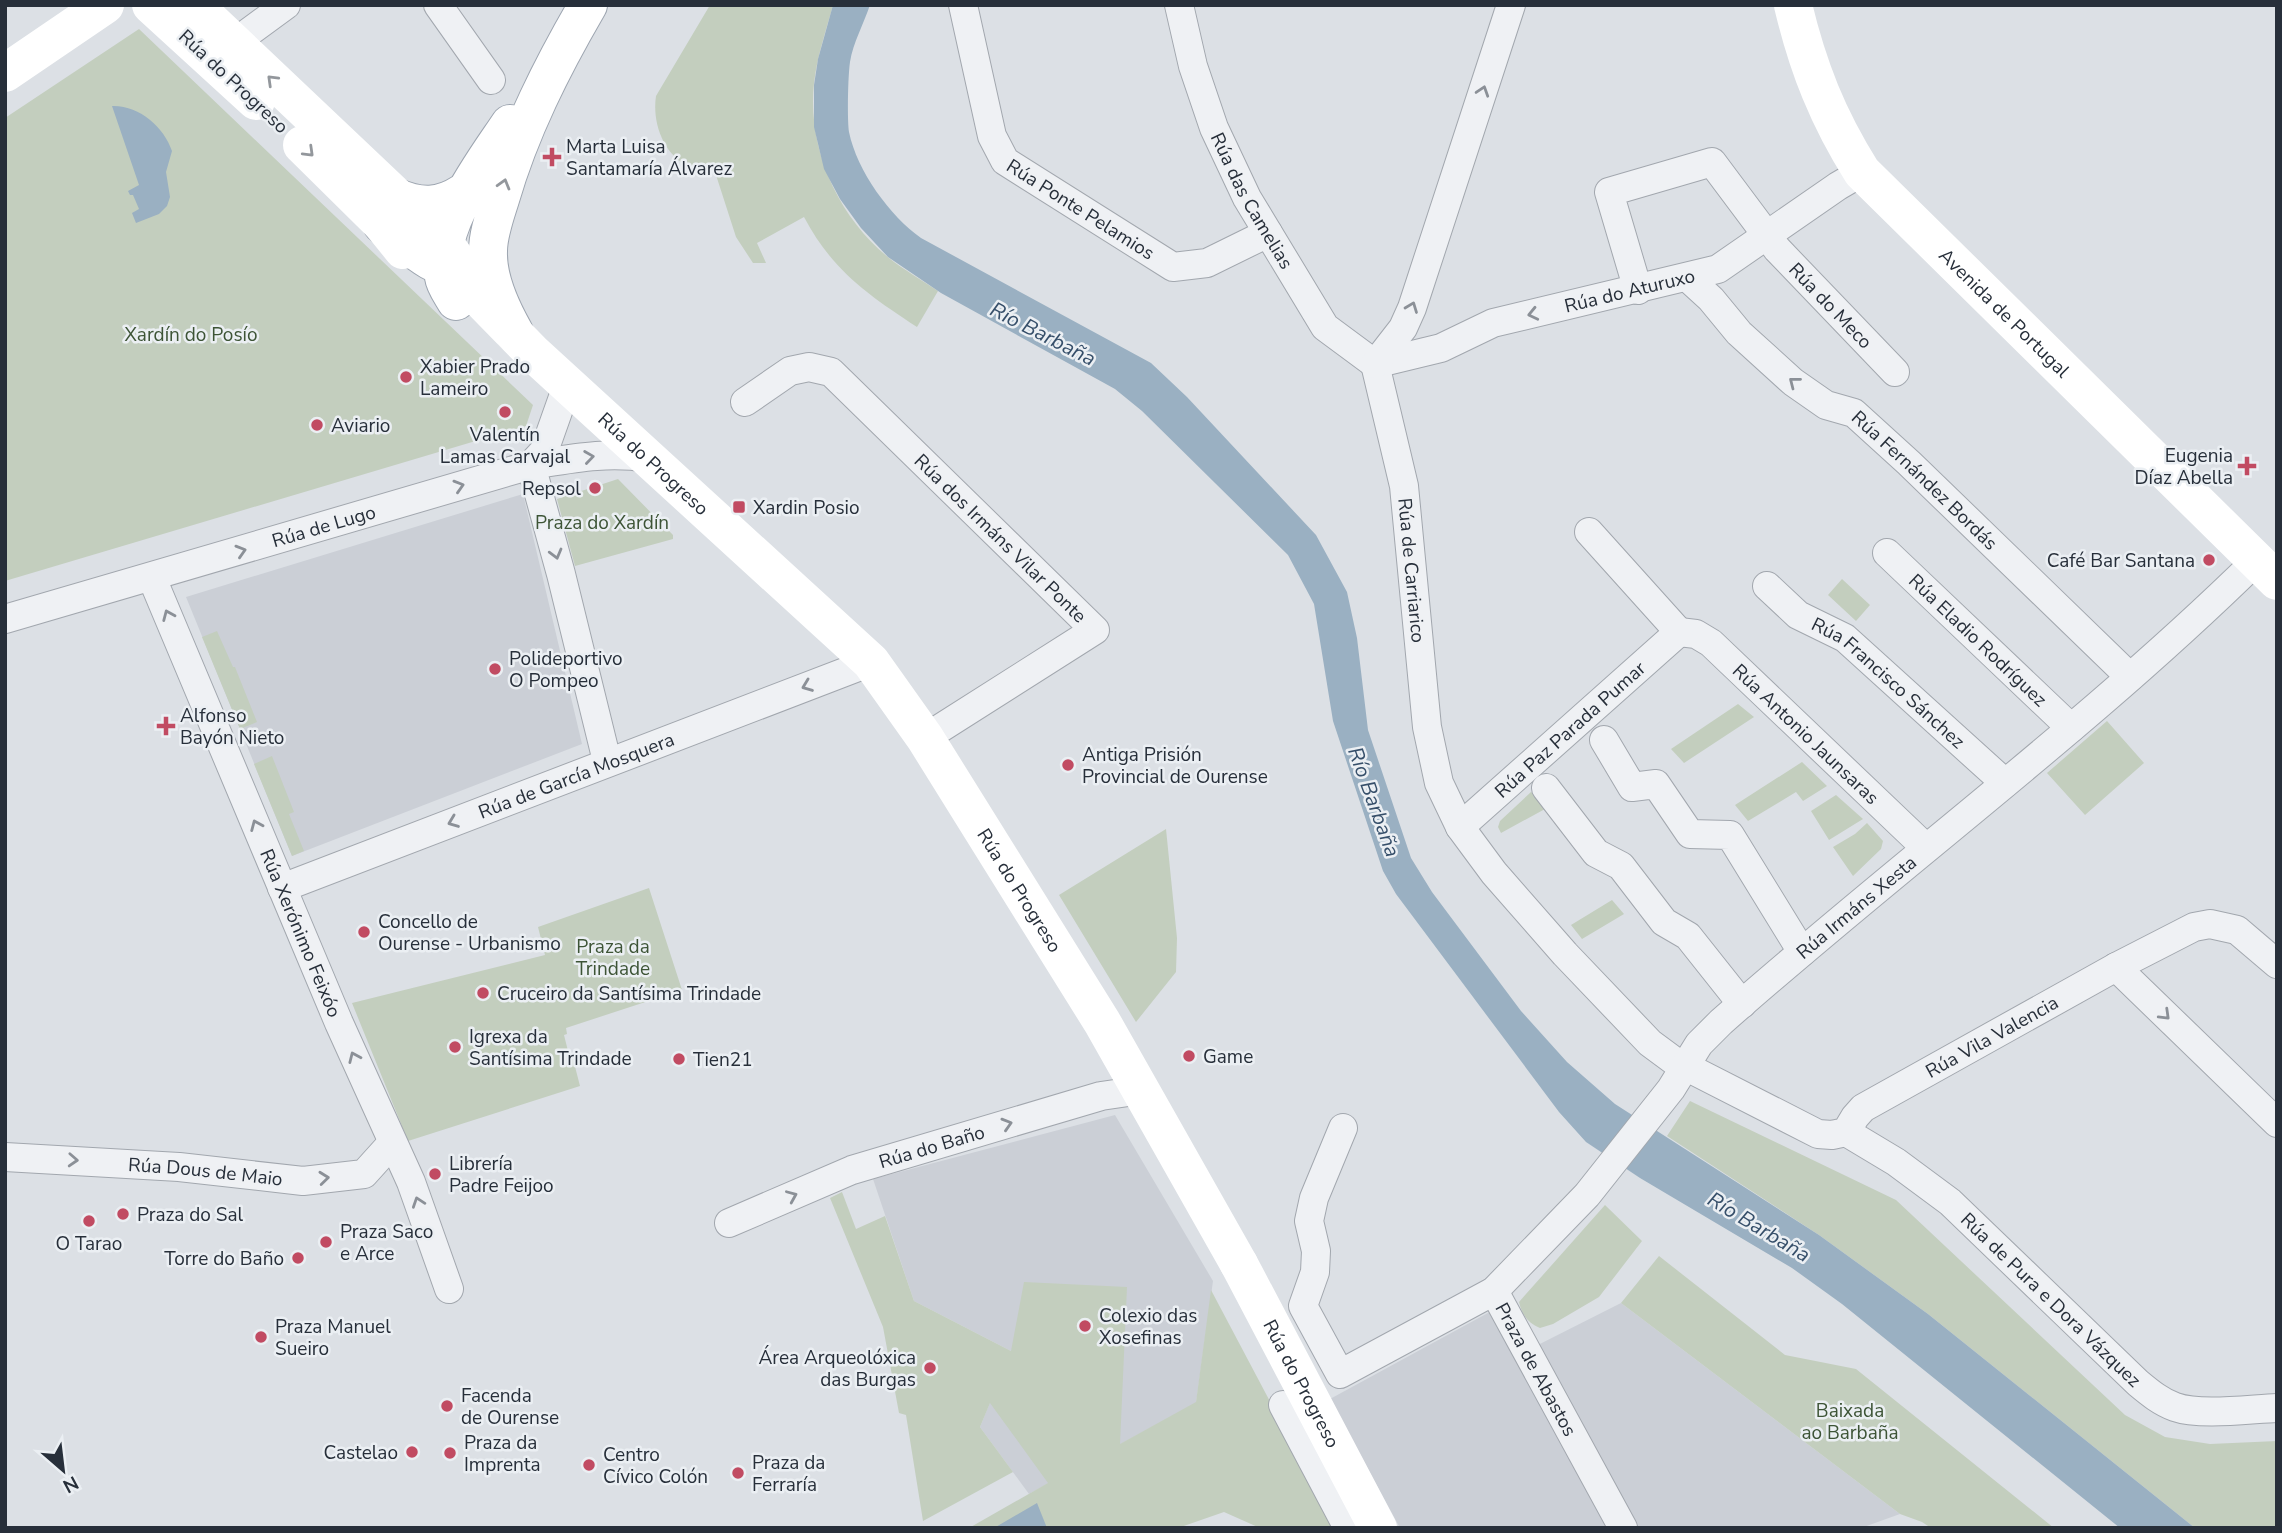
<svg xmlns="http://www.w3.org/2000/svg" width="2282" height="1533" font-family="'Nunito Sans',sans-serif">
	<style>
		.built { fill: #cbcfd6 }
		.green { fill: #c3cebe }
		.water { fill: #9ab0c2 }
		.lines { fill: none; stroke-linecap: round; stroke-linejoin: round }
		.street-casing { stroke: #a2a7ae; stroke-width: 30 }
		.primary-casing { stroke: #9da5b0; stroke-width: 40 }
		.street { stroke: #eff1f4; stroke-width: 28 }
		.secondary { stroke: #fff; stroke-width: 38 }
		.primary { stroke: #fff; stroke-width: 38 }
		.secondary-bridge { stroke: #fff; stroke-width: 38 }
		.oneway { stroke: #93979c }
		.oneway2 { stroke: #8b9097 }
		.poi-dot { fill: #c14b62; stroke: #ebeff3; stroke-width: 2.5 }
		.labels { text-anchor: middle; stroke-width: 5; stroke-linejoin: round; paint-order: stroke }
		.street-label { font-size: 19px; fill: #272f3a; stroke: #ebeff3 }
		.poi-label { font-size: 19px; fill: #272f3a; stroke: #ebeff3; text-anchor: start }
		.park-label { font-size: 19px; fill: #3d5436; stroke: #ebeff3 }
		.water-label { font-size: 21px; font-style: italic; fill: #364f6a; stroke: #ebeff3 }
	</style>
	<rect width="100%" height="100%" fill="#dce0e5"/>
	<path class="built" d="M 523,494 L 582,744 L 292,856 L 186,597 Z
		M 1115,1115 L 1213,1281 L 1196,1403 L 1029,1494 L 980,1427 L 1011,1351 L 914,1301 L 873,1179 Z
		M 1621,1303 L 1900,1514 L 1861,1528 L 1400,1528 L 1330,1399 L 1497,1308 L 1522,1353 Z"/>
	<path class="green" d="M 710,5 L 833,5 C 826,31 817,56 814,83 C 807,148 838,217 889,258 C 904,270 922,280 938,291 L 917,327 C 868,295 832,270 804,217 L 757,243 L 766,263 L 753,263 L 736,237 L 716,175 C 708,169 699,170 690,167 C 663,155 652,122 656,96 Z
		M 139,29 L 533,405 L 526,426 L 5,581 L 5,118 Z
		M 618,479 L 673,535 L 673,539 L 575,566 L 557,499 Z
		M 1842,579 L 1870,605 L 1856,621 L 1828,595 Z
		M 217,631 L 233,667 L 235,667 L 257,722 L 240,729 L 202,637 Z
		M 1738,704 L 1754,717 L 1684,763 L 1671,749 Z
		M 2107,721 L 2144,763 L 2085,815 L 2047,773 Z
		M 272,756 L 294,812 L 289,814 L 304,851 L 292,856 L 254,764 Z
		M 1802,762 L 1827,786 L 1803,801 L 1796,792 L 1748,821 L 1735,805 Z
		M 1531,792 L 1537,797 L 1545,809 L 1501,833 L 1498,827 L 1500,821 Z
		M 1836,795 L 1863,819 L 1829,840 L 1811,811 Z
		M 1867,823 L 1883,841 L 1881,849 L 1853,876 L 1833,847 L 1855,834 Z
		M 1166,829 L 1177,938 L 1176,972 L 1136,1022 L 1059,895 Z
		M 649,888 L 682,990 L 566,1028 L 567,1034 L 564,1035 L 569,1055 L 572,1055 L 580,1086 L 408,1141 L 352,1003 L 545,955 L 538,927 Z
		M 1612,900 L 1624,914 L 1582,939 L 1571,925 Z
		M 1690,1101 L 1896,1200 L 2125,1415 L 2165,1437 L 2210,1444 L 2277,1441 L 2277,1528 L 2195,1528 L 1928,1314 L 1819,1235 L 1667,1136 Z
		M 842,1192 L 856,1229 L 885,1216 L 914,1301 L 1011,1351 L 1024,1282 L 1127,1287 L 1120,1444 L 1196,1402 L 1211,1290 L 1337,1528 L 1260,1528 L 1224,1512 L 1178,1528 L 969,1528 L 1048,1483 L 990,1403 L 980,1427 L 1013,1472 L 923,1521 L 906,1415 L 899,1413 L 883,1327 L 830,1198 Z
		M 1605,1205 L 1642,1241 L 1599,1297 L 1553,1324 L 1540,1328 C 1528,1323 1522,1315 1519,1302 Z
		M 1659,1256 L 1785,1355 L 1856,1369 L 2054,1528 L 1931,1528 L 1922,1522 L 1900,1514 L 1621,1303 Z"/>
	<path class="water" d="M 833,5 L 870,5 C 864,23 853,43 850,62 C 848,75 847,119 849,132 C 857,171 890,216 921,238 L 1151,363 L 1187,397 L 1316,535 L 1347,592 L 1357,638 L 1368,730 L 1411,858 L 1432,892 L 1521,1011 L 1567,1062 L 1615,1104 L 1819,1235 L 1928,1314 L 2195,1528 L 2120,1528 L 1842,1304 L 1792,1268 L 1640,1178 L 1586,1142 L 1559,1112 L 1396,894 L 1383,871 L 1333,721 L 1314,604 L 1288,555 L 1142,411 L 1115,389 L 941,293 L 888,257 L 861,228 L 840,199 L 824,169 L 814,127 L 814,85 L 818,59 Z
		M 112,106 C 139,105 164,127 172,151 L 166,172 L 170,197 L 167,206 L 159,214 L 136,223 L 132,213 L 139,209 L 133,195 L 130,195 L 128,191 L 139,185 Z
		M 1037,1503 L 1047,1528 L 994,1528 Z"/>
	<g class="lines">
		<defs>
			<g id="street">
				<path d="M 438,5 L 491,80"/>
				<path id="s1" d="M 963,5 L 992,136 L 1005,161 L 1173,267 L 1207,263 L 1268,233"/>
				<path id="s2" d="M 1179,5 L 1193,66 L 1214,128 L 1247,198 L 1325,327 L 1375,364"/>
				<path d="M 234,43 L 286,5"/>
				<path id="s3" d="M 1688,278 L 1711,299 L 1739,333 L 1793,382 L 1826,405 L 1854,413 L 1909,463 L 2130,677"/>
				<path id="s4" d="M 1638,290 L 1609,192 L 1712,162 L 1777,249 L 1895,372"/>
				<path id="s5" d="M 1375,364 L 1404,486 L 1427,727 L 1439,783 L 1460,827 L 1494,873 L 1565,954 L 1650,1043 L 1673,1060 L 1818,1134 L 1832,1135 L 1846,1132 L 1855,1117 L 1863,1108 L 2116,967 L 2194,927 L 2210,924 L 2237,930 L 2277,964"/>
				<path id="s6" d="M 1375,364 L 1441,348 L 1493,323 L 1718,269 L 1838,186 L 1862,172"/>
				<path d="M 1375,364 L 1403,328 L 1412,308 L 1511,5"/>
				<path id="s7" d="M 745,402 L 790,371 L 809,367 L 831,372 L 1095,630 L 925,738"/>
				<path d="M 531,465 L 561,574 L 607,761"/>
				<path d="M 531,465 L 544,451 L 567,386"/>
				<path d="M 1589,532 L 1679,632"/>
				<path id="s8" d="M 1887,553 L 2071,728"/>
				<path id="s9" d="M 152,578 L 339,1023 L 411,1182 L 449,1289"/>
				<path id="s10" d="M 1767,586 L 1798,615 L 1845,638 L 2005,783"/>
				<path id="s11" d="M 5,619 L 531,465 C 570,459 608,451 647,458"/>
				<path id="s12" d="M 1679,632 L 1696,634 L 1711,643 L 1926,848"/>
				<path d="M 1604,740 L 1632,787 L 1656,784 L 1690,834 L 1730,835 L 1802,952"/>
				<path d="M 1546,788 L 1596,853 L 1621,866 L 1664,922 L 1688,936 L 1742,1004"/>
				<path id="s13" d="M 1460,827 L 1679,632"/>
				<path id="s14" d="M 282,888 L 871,662"/>
				<path d="M 2116,967 L 2277,1123"/>
				<path id="s15" d="M 1343,1128 L 1314,1198 L 1309,1221 L 1316,1251 L 1315,1272 L 1303,1306 L 1340,1374 L 1494,1291 L 1587,1195 L 1671,1089 L 1699,1044 L 1721,1022 C 1897,866 2088,726 2256,561"/>
				<path id="s16" d="M 1846,1132 L 1896,1162 L 1950,1202 L 2138,1383 C 2150,1393 2161,1402 2175,1407 C 2200,1416 2250,1409 2277,1408"/>
				<path id="s17" d="M 5,1157 L 179,1167 L 303,1181 L 364,1174 L 392,1143"/>
				<path id="s18" d="M 729,1223 L 852,1170 L 1101,1096 L 1142,1090"/>
				<path id="s19" d="M 1494,1291 L 1623,1528"/>
				<path d="M 1283,1405 L 1348,1528"/>
			</g>
			<path id="primary" d="M 395,197 C 420,208 440,208 463,193
				M 382,224 C 402,238 438,276 462,267
				M 456,301 C 452,294 445,285 444,277 C 434,227 484,163 510,124
				M 514,332 C 501,309 487,278 488,251 C 488,234 495,215 500,199 C 520,130 552,67 588,5"/>
		</defs>
		<use href="#street" class="street-casing"/>
		<use href="#primary" class="primary-casing"/>
		<use href="#street" class="street"/>
		<g class="secondary">
			<path d="M 151,5 L 256,101"/>
			<path id="s20" d="M 194,5 L 439,237 L 453,255 L 483,302 L 533,353 L 871,662 L 925,738 L 1102,1022 L 1239,1264"/>
			<path id="s21" d="M 1793,5 C 1808,68 1828,118 1862,172 L 2277,581"/>
			<path d="M 5,73 L 105,5"/>
			<path d="M 302,145 L 382,224 L 403,250"/>
		</g>
		<use href="#primary" class="primary"/>
		<path class="secondary-bridge" id="s22" d="M 1239,1264 L 1378,1528"/>
	</g>
	<defs><path id="oneway-chevron" d="M-2-3.5L2.5 0L-2 3.5" fill="none" stroke-width="1.6" stroke-linecap="round" stroke-linejoin="round" transform="scale(1.75)"/></defs>
	<g class="oneway">
		<use href="#oneway-chevron" transform="translate(272 80) rotate(-136)"/>
		<use href="#oneway-chevron" transform="translate(309 152) rotate(44)"/>
		<use href="#oneway-chevron" transform="translate(504 184) rotate(-74)"/>
	</g>
	<g class="oneway2">
		<use href="#oneway-chevron" transform="translate(1483 91) rotate(-72)"/>
		<use href="#oneway-chevron" transform="translate(1412 307) rotate(-69)"/>
		<use href="#oneway-chevron" transform="translate(1533 314) rotate(167)"/>
		<use href="#oneway-chevron" transform="translate(1794 382) rotate(-142)"/>
		<use href="#oneway-chevron" transform="translate(589 457) rotate(-8)"/>
		<use href="#oneway-chevron" transform="translate(459 486) rotate(-17)"/>
		<use href="#oneway-chevron" transform="translate(241 551) rotate(-17)"/>
		<use href="#oneway-chevron" transform="translate(556 554) rotate(75)"/>
		<use href="#oneway-chevron" transform="translate(168 615) rotate(-113)"/>
		<use href="#oneway-chevron" transform="translate(807 686) rotate(159)"/>
		<use href="#oneway-chevron" transform="translate(453 822) rotate(159)"/>
		<use href="#oneway-chevron" transform="translate(256 825) rotate(-113)"/>
		<use href="#oneway-chevron" transform="translate(2165 1015) rotate(44)"/>
		<use href="#oneway-chevron" transform="translate(354 1057) rotate(-114)"/>
		<use href="#oneway-chevron" transform="translate(1007 1124) rotate(-17)"/>
		<use href="#oneway-chevron" transform="translate(73 1160) rotate(3)"/>
		<use href="#oneway-chevron" transform="translate(324 1178) rotate(-6)"/>
		<use href="#oneway-chevron" transform="translate(792 1196) rotate(-23)"/>
		<use href="#oneway-chevron" transform="translate(418 1202) rotate(-109)"/>
	</g>
	<g class="poi-dot">
		<path d="M548.5 146.5h7v7h7v7h-7v7h-7v-7h-7v-7h7z"/>
		<circle cx="406" cy="377" r="7"/>
		<circle cx="505" cy="412" r="7"/>
		<circle cx="317" cy="425" r="7"/>
		<path d="M2243.5 455.5h7v7h7v7h-7v7h-7v-7h-7v-7h7z"/>
		<circle cx="595" cy="488" r="7"/>
		<rect x="732" y="500" width="14" height="14" rx="3.5"/>
		<circle cx="2209" cy="560" r="7"/>
		<circle cx="495" cy="669" r="7"/>
		<path d="M162.5 715.5h7v7h7v7h-7v7h-7v-7h-7v-7h7z"/>
		<circle cx="1068" cy="765" r="7"/>
		<circle cx="364" cy="932" r="7"/>
		<circle cx="483" cy="993" r="7"/>
		<circle cx="455" cy="1047" r="7"/>
		<circle cx="1189" cy="1056" r="7"/>
		<circle cx="679" cy="1059" r="7"/>
		<circle cx="435" cy="1174" r="7"/>
		<circle cx="123" cy="1214" r="7"/>
		<circle cx="89" cy="1221" r="7"/>
		<circle cx="326" cy="1242" r="7"/>
		<circle cx="298" cy="1258" r="7"/>
		<circle cx="1085" cy="1326" r="7"/>
		<circle cx="261" cy="1337" r="7"/>
		<circle cx="930" cy="1368" r="7"/>
		<circle cx="447" cy="1406" r="7"/>
		<circle cx="412" cy="1452" r="7"/>
		<circle cx="450" cy="1453" r="7"/>
		<circle cx="589" cy="1465" r="7"/>
		<circle cx="738" cy="1473" r="7"/>
	</g>
	<g class="labels">
		<g class="street-label">
			<text transform="translate(234 81) rotate(43)" y="7">Rúa do Progreso</text>
			<text dy="7" stroke="none"><textPath href="#s2" startOffset="210">Rúa das Camelias</textPath></text>
			<text dy="7" stroke="none"><textPath href="#s1" startOffset="252">Rúa Ponte Pelamios</textPath></text>
			<text dy="7" stroke="none"><textPath href="#s6" startOffset="266">Rúa do Aturuxo</textPath></text>
			<text dy="7" stroke="none"><textPath href="#s4" startOffset="396">Rúa do Meco</textPath></text>
			<text dy="7" stroke="none"><textPath href="#s21" startOffset="382">Avenida de Portugal</textPath></text>
			<text dy="7" stroke="none"><textPath href="#s20" startOffset="651">Rúa do Progreso</textPath></text>
			<text dy="7" stroke="none"><textPath href="#s3" startOffset="315">Rúa Fernández Bordás</textPath></text>
			<text dy="7" stroke="none"><textPath href="#s11" startOffset="332">Rúa de Lugo</textPath></text>
			<text dy="7" stroke="none"><textPath href="#s7" startOffset="334">Rúa dos Irmáns Vilar Ponte</textPath></text>
			<text dy="7" stroke="none"><textPath href="#s5" startOffset="210">Rúa de Carriarico</textPath></text>
			<text dy="7" stroke="none"><textPath href="#s8" startOffset="126">Rúa Eladio Rodríguez</textPath></text>
			<text dy="7" stroke="none"><textPath href="#s10" startOffset="156">Rúa Francisco Sánchez</textPath></text>
			<text dy="7" stroke="none"><textPath href="#s13" startOffset="147">Rúa Paz Parada Pumar</textPath></text>
			<text dy="7" stroke="none"><textPath href="#s12" startOffset="166">Rúa Antonio Jaunsaras</textPath></text>
			<text dy="7" stroke="none"><textPath href="#s14" startOffset="315">Rúa de García Mosquera</textPath></text>
			<text dy="7" stroke="none"><textPath href="#s20" startOffset="1218">Rúa do Progreso</textPath></text>
			<text dy="7" stroke="none"><textPath href="#s15" startOffset="970">Rúa Irmáns Xesta</textPath></text>
			<text dy="7" stroke="none"><textPath href="#s9" startOffset="385">Rúa Xerónimo Feixóo</textPath></text>
			<text dy="7" stroke="none"><textPath href="#s5" startOffset="1158">Rúa Vila Valencia</textPath></text>
			<text dy="7" stroke="none"><textPath href="#s18" startOffset="217">Rúa do Baño</textPath></text>
			<text dy="7" stroke="none"><textPath href="#s17" startOffset="201">Rúa Dous de Maio</textPath></text>
			<text dy="7" stroke="none"><textPath href="#s16" startOffset="266">Rúa de Pura e Dora Vázquez</textPath></text>
			<text dy="7" stroke="none"><textPath href="#s19" startOffset="89">Praza de Abastos</textPath></text>
			<text dy="7" stroke="none"><textPath href="#s22" startOffset="135">Rúa do Progreso</textPath></text>
		</g>
		<g class="poi-label">
			<text x="566" y="153">Marta Luisa<tspan x="566" dy="22">Santamaría Álvarez</tspan></text>
			<text x="420" y="373">Xabier Prado<tspan x="420" dy="22">Lameiro</tspan></text>
			<text x="331" y="432">Aviario</text>
			<text x="505" y="441" text-anchor="middle">Valentín<tspan x="505" dy="22">Lamas Carvajal</tspan></text>
			<text x="2233" y="462" text-anchor="end">Eugenia<tspan x="2233" dy="22">Díaz Abella</tspan></text>
			<text x="581" y="495" text-anchor="end">Repsol</text>
			<text x="753" y="514">Xardin Posio</text>
			<text x="2195" y="567" text-anchor="end">Café Bar Santana</text>
			<text x="509" y="665">Polideportivo<tspan x="509" dy="22">O Pompeo</tspan></text>
			<text x="180" y="722">Alfonso<tspan x="180" dy="22">Bayón Nieto</tspan></text>
			<text x="1082" y="761">Antiga Prisión<tspan x="1082" dy="22">Provincial de Ourense</tspan></text>
			<text x="378" y="928">Concello de<tspan x="378" dy="22">Ourense - Urbanismo</tspan></text>
			<text x="497" y="1000">Cruceiro da Santísima Trindade</text>
			<text x="469" y="1043">Igrexa da<tspan x="469" dy="22">Santísima Trindade</tspan></text>
			<text x="1203" y="1063">Game</text>
			<text x="693" y="1066">Tien21</text>
			<text x="449" y="1170">Librería<tspan x="449" dy="22">Padre Feijoo</tspan></text>
			<text x="137" y="1221">Praza do Sal</text>
			<text x="340" y="1238">Praza Saco<tspan x="340" dy="22">e Arce</tspan></text>
			<text x="89" y="1250" text-anchor="middle">O Tarao</text>
			<text x="284" y="1265" text-anchor="end">Torre do Baño</text>
			<text x="1099" y="1322">Colexio das<tspan x="1099" dy="22">Xosefinas</tspan></text>
			<text x="275" y="1333">Praza Manuel<tspan x="275" dy="22">Sueiro</tspan></text>
			<text x="916" y="1364" text-anchor="end">Área Arqueolóxica<tspan x="916" dy="22">das Burgas</tspan></text>
			<text x="461" y="1402">Facenda<tspan x="461" dy="22">de Ourense</tspan></text>
			<text x="464" y="1449">Praza da<tspan x="464" dy="22">Imprenta</tspan></text>
			<text x="398" y="1459" text-anchor="end">Castelao</text>
			<text x="603" y="1461">Centro<tspan x="603" dy="22">Cívico Colón</tspan></text>
			<text x="752" y="1469">Praza da<tspan x="752" dy="22">Ferraría</tspan></text>
		</g>
		<g class="park-label">
			<text x="191" y="341">Xardín do Posío</text>
			<text x="602" y="529">Praza do Xardín</text>
			<text x="613" y="953">Praza da<tspan x="613" dy="22">Trindade</tspan></text>
			<text x="1850" y="1417">Baixada<tspan x="1850" dy="22">ao Barbaña</tspan></text>
		</g>
		<g class="water-label">
			<text transform="translate(1043 334) rotate(27)" y="7">Río Barbaña</text>
			<text transform="translate(1374 802) rotate(70)" y="7">Río Barbaña</text>
			<text transform="translate(1759 1227) rotate(31)" y="7">Río Barbaña</text>
		</g>
	</g>
	<rect width="2282" height="1533" fill="none" stroke="#272f3a" stroke-width="14"/>
	<g transform="translate(63 1470) rotate(152)" stroke="#ebeff3" stroke-width="5" paint-order="stroke">
	<path d="M0-5L12 26L0 18L-12 26Z" fill="#272f3a"/>
	<text y="-10" font-size="19" font-weight="bold" text-anchor="middle" fill="#272f3a">N</text>
	</g>
</svg>
